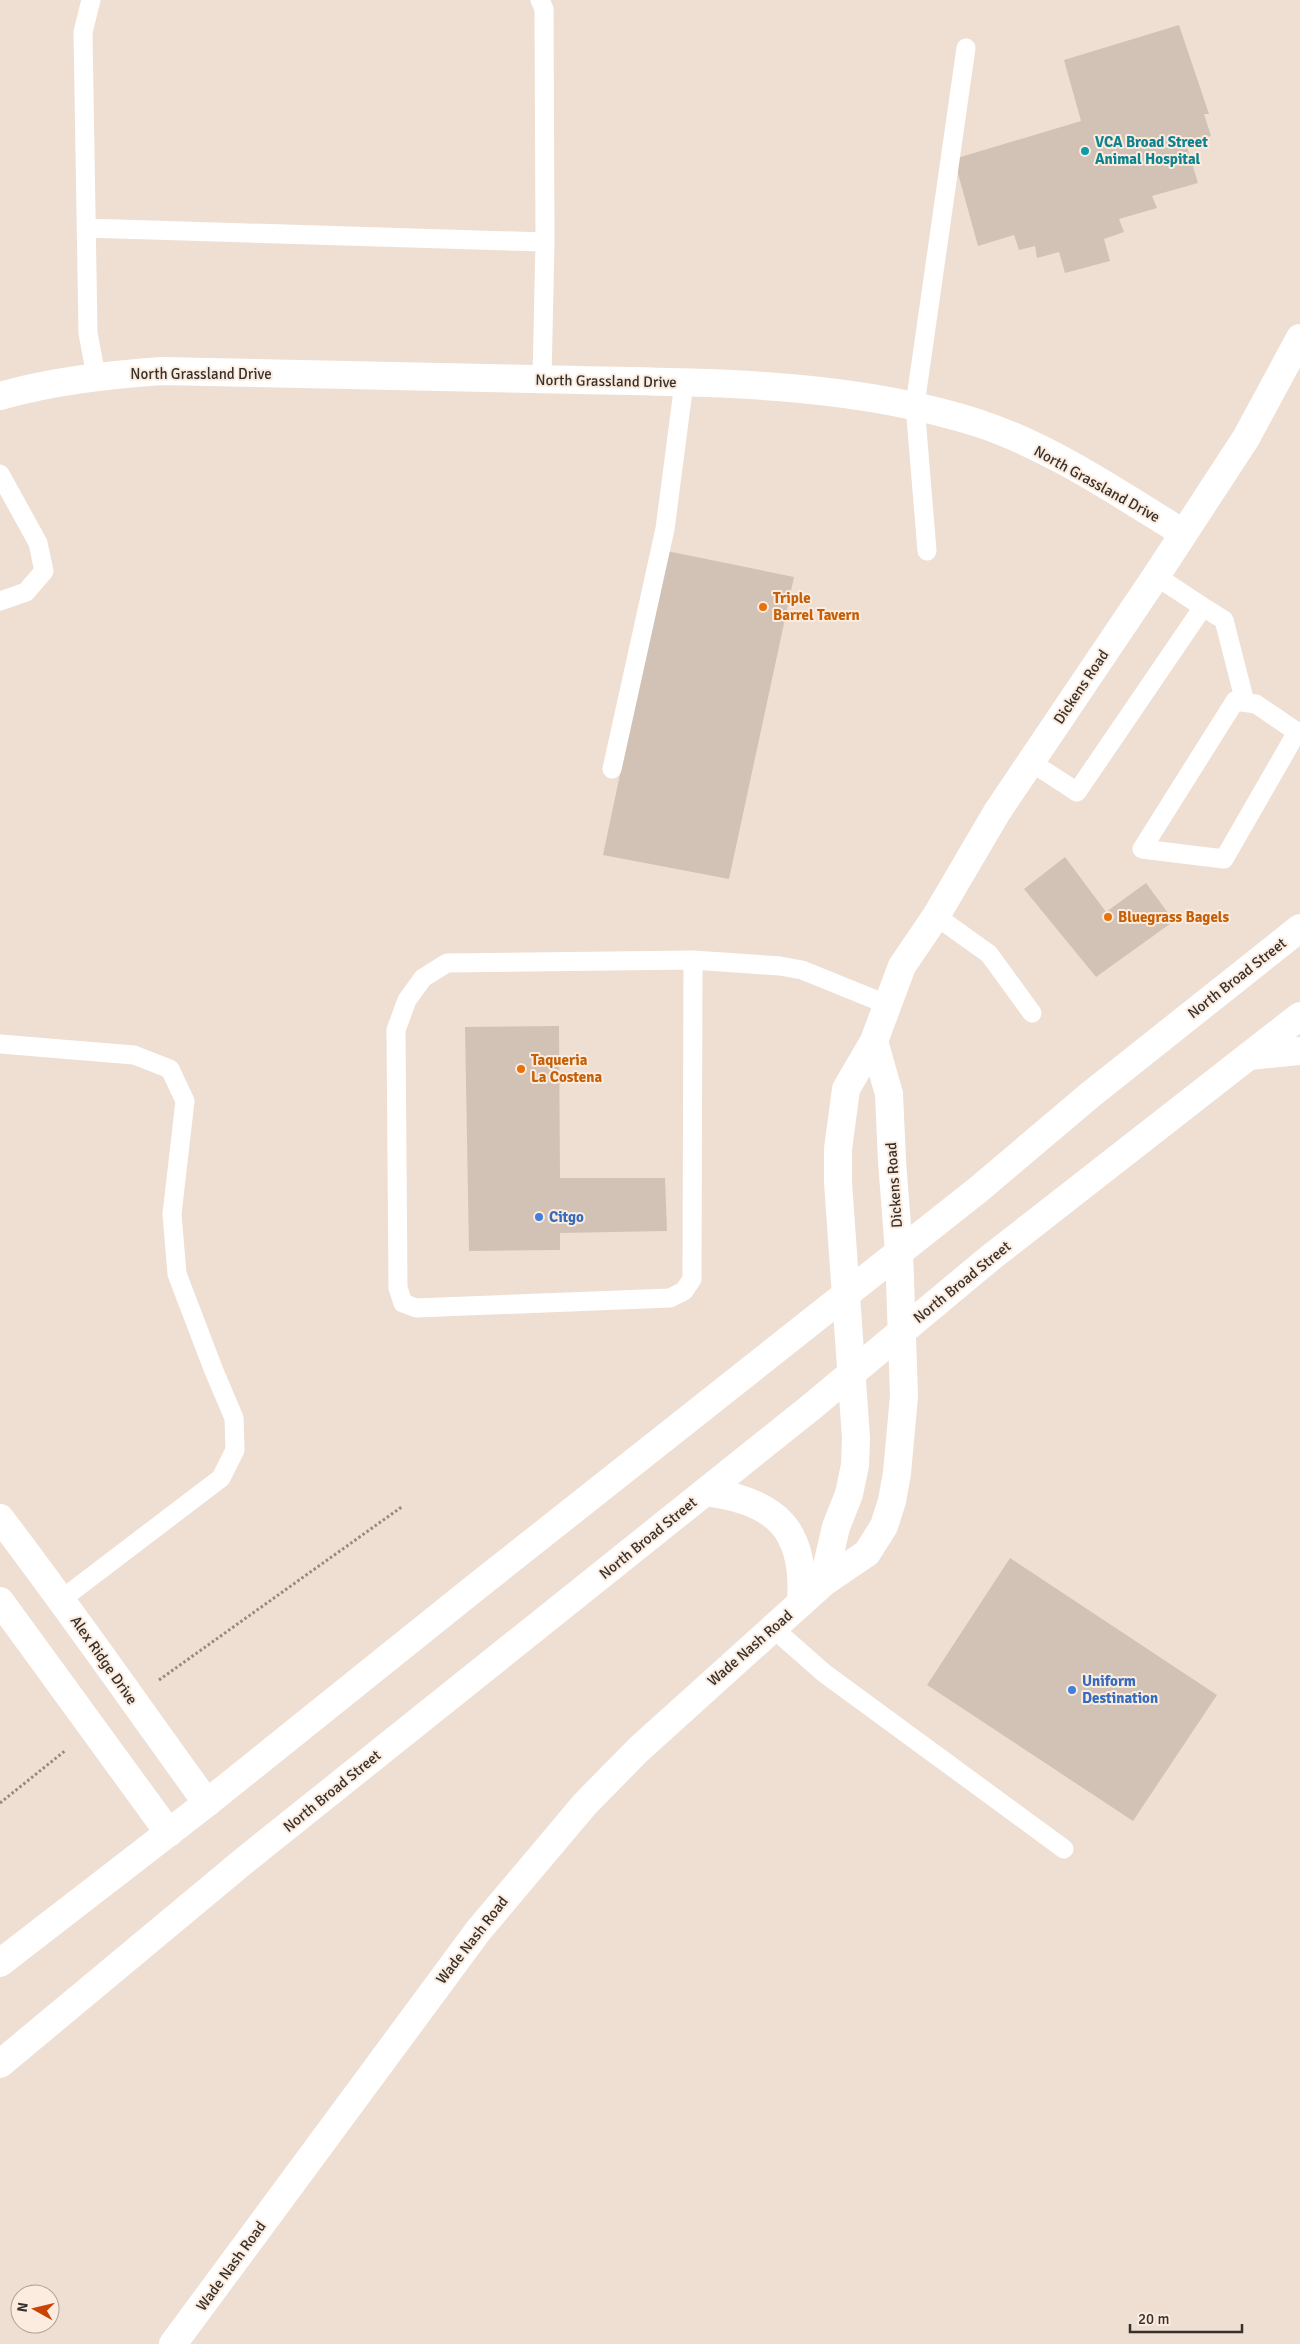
<svg xmlns="http://www.w3.org/2000/svg" width="1300" height="2344" font-family="Signika,sans-serif">
	<style>
		.building { fill: #d2c2b6 }
		.lines { fill: none; stroke-linecap: round; stroke-linejoin: round }
		.path { stroke: #958a81; stroke-width: 3; stroke-dasharray: 2.5 2.5; stroke-linecap: butt }
		.service { stroke: #fff; stroke-width: 19 }
		.minor { stroke: #fff; stroke-width: 28 }
		.trunk { stroke: #fff; stroke-width: 28 }
		.culture-dot { fill: #0f9aa8; stroke: #fcecdf; stroke-width: 2 }
		.food-dot { fill: #e8710a; stroke: #fcecdf; stroke-width: 2 }
		.shop-dot { fill: #3f7fe0; stroke: #fcecdf; stroke-width: 2 }
		.labels { text-anchor: middle; stroke-width: 4; stroke-linejoin: round; paint-order: stroke }
		.culture-label { font-size: 15px; font-weight: bold; fill: #0d838f; stroke: #fcecdf; text-anchor: start }
		.street-label { font-size: 15px; fill: #37312c; stroke: #fcecdf }
		.food-label { font-size: 15px; font-weight: bold; fill: #c56008; stroke: #fcecdf; text-anchor: start }
		.shop-label { font-size: 15px; font-weight: bold; fill: #366cbe; stroke: #fcecdf; text-anchor: start }
	</style>
	<rect width="100%" height="100%" fill="#efdfd2"/>
	<path class="building" d="M 1179,25 L 1209,114 L 1204,114 L 1211,136 L 1186,143 L 1198,183 L 1152,196 L 1157,208 L 1119,219 L 1124,232 L 1104,239 L 1110,261 L 1065,273 L 1059,252 L 1037,258 L 1035,246 L 1019,250 L 1014,235 L 978,246 L 954,159 L 1081,121 L 1064,60 Z
		M 667,551 L 794,577 L 729,879 L 603,855 Z
		M 1065,857 L 1106,912 L 1146,883 L 1174,921 L 1096,977 L 1024,889 Z
		M 559,1026 L 560,1178 L 665,1178 L 667,1231 L 560,1233 L 560,1250 L 469,1251 L 465,1027 Z
		M 1010,1558 L 1217,1695 L 1133,1821 L 927,1685 Z"/>
	<g class="lines">
		<path class="path" d="M 159,1680 L 403,1506
			M 0,1803 L 66,1750"/>
		<path class="service" d="M 91,0 L 83,32 L 88,333 L 96,376
			M 540,0 L 544,9 L 545,242 L 542,379
			M 86,228 L 545,242
			M 0,474 L 38,543 L 44,571 L 26,592 L 0,601
			M 927,551 L 915,405 L 966,48
			M 1156,576 L 1203,607
			M 1297,732 L 1224,859 L 1142,849 L 1235,701 L 1256,704 L 1297,732 L 1300,734
			M 1031,762 L 1077,792 L 1203,607 L 1224,620 L 1245,702
			M 612,769 L 665,529 L 684,383
			M 936,916 L 989,954 L 1032,1013
			M 693,960 L 692,1279 L 684,1291 L 670,1298 L 416,1308 L 403,1303 L 398,1288 L 396,1030 L 407,1000 L 423,978 L 447,963 L 693,960 L 780,966 L 802,970 L 886,1004
			M 0,1044 L 134,1055 L 170,1069 L 185,1101 L 172,1214 L 177,1274 L 214,1371 L 234,1418 L 235,1450 L 221,1478 L 62,1599
			M 774,1629 L 824,1673 L 1064,1849"/>
		<path class="minor" d="M 0,396 C 53,381 107,375 162,371 C 302,374 441,377 580,380 C 714,383 849,382 978,423 C 1051,447 1118,493 1183,533
			M 1249,1056 L 1300,1051
			M 0,1518 C 71,1611 138,1708 207,1803
			M 823,1583 L 836,1527 L 849,1494 L 855,1465 L 856,1438 L 838,1182 L 838,1149 L 846,1089 L 874,1041 L 902,966 L 936,916 L 997,812 L 1156,576 L 1246,438 L 1300,338
			M 0,1601 L 169,1833
			M 173,2344 L 478,1931 L 585,1804 L 638,1750 L 823,1583 L 867,1553 L 884,1526 L 892,1501 L 897,1473 L 904,1396 L 899,1252 L 892,1161 L 889,1094 L 874,1041"/>
		<path class="trunk" d="M 706,1492 C 777,1501 806,1530 801,1603
			M 0,1963 L 207,1803 L 476,1587 L 979,1189 L 1090,1095 L 1300,928
			M 0,2064 L 245,1860 L 810,1408 L 990,1258 L 1300,1016"/>
	</g>
	<circle class="culture-dot" cx="1085" cy="151" r="5"/>
	<g class="food-dot">
		<circle cx="763" cy="607" r="5"/>
		<circle cx="1108" cy="917" r="5"/>
		<circle cx="521" cy="1069" r="5"/>
	</g>
	<g class="shop-dot">
		<circle cx="539" cy="1217" r="5"/>
		<circle cx="1072" cy="1690" r="5"/>
	</g>
	<g class="labels">
		<g class="culture-label">
			<text x="1095" y="147">VCA Broad Street<tspan x="1095" dy="17">Animal Hospital</tspan></text>
		</g>
		<g class="street-label">
			<text x="201" y="379">North Grassland Drive</text>
			<text transform="translate(606 381) rotate(1)" y="5">North Grassland Drive</text>
			<text transform="translate(1097 484) rotate(29)" y="5">North Grassland Drive</text>
			<text transform="translate(1081 687) rotate(-56)" y="5">Dickens Road</text>
			<text transform="translate(1237 978) rotate(-38)" y="5">North Broad Street</text>
			<text transform="translate(894 1185) rotate(-94)" y="5">Dickens Road</text>
			<text transform="translate(962 1282) rotate(-39)" y="5">North Broad Street</text>
			<text transform="translate(648 1538) rotate(-39)" y="5">North Broad Street</text>
			<text transform="translate(750 1648) rotate(-41)" y="5">Wade Nash Road</text>
			<text transform="translate(104 1660) rotate(55)" y="5">Alex Ridge Drive</text>
			<text transform="translate(332 1791) rotate(-39)" y="5">North Broad Street</text>
			<text transform="translate(472 1940) rotate(-52)" y="5">Wade Nash Road</text>
			<text transform="translate(231 2266) rotate(-54)" y="5">Wade Nash Road</text>
		</g>
		<g class="food-label">
			<text x="773" y="603">Triple<tspan x="773" dy="17">Barrel Tavern</tspan></text>
			<text x="1118" y="922">Bluegrass Bagels</text>
			<text x="531" y="1065">Taqueria<tspan x="531" dy="17">La Costena</tspan></text>
		</g>
		<g class="shop-label">
			<text x="549" y="1222">Citgo</text>
			<text x="1082" y="1686">Uniform<tspan x="1082" dy="17">Destination</tspan></text>
		</g>
	</g>
	<g transform="translate(35 2309) rotate(278)"><circle r="24" fill="#fcecdf" stroke="#ada197"/>
	<path d="M0-4L9 19L0 12L-9 19Z" fill="#c94306"/>
	<text y="-8" font-size="14" font-weight="bold" text-anchor="middle" fill="#37312c">N</text>
	</g>
	<path d="M1130 2324v8h112v-8" fill="none" stroke="#37312c" stroke-width="2.5"/>
	<text x="1138" y="2324" font-size="15" fill="#37312c" stroke="#fcecdf" stroke-width="4" paint-order="stroke">20 m</text>
</svg>
